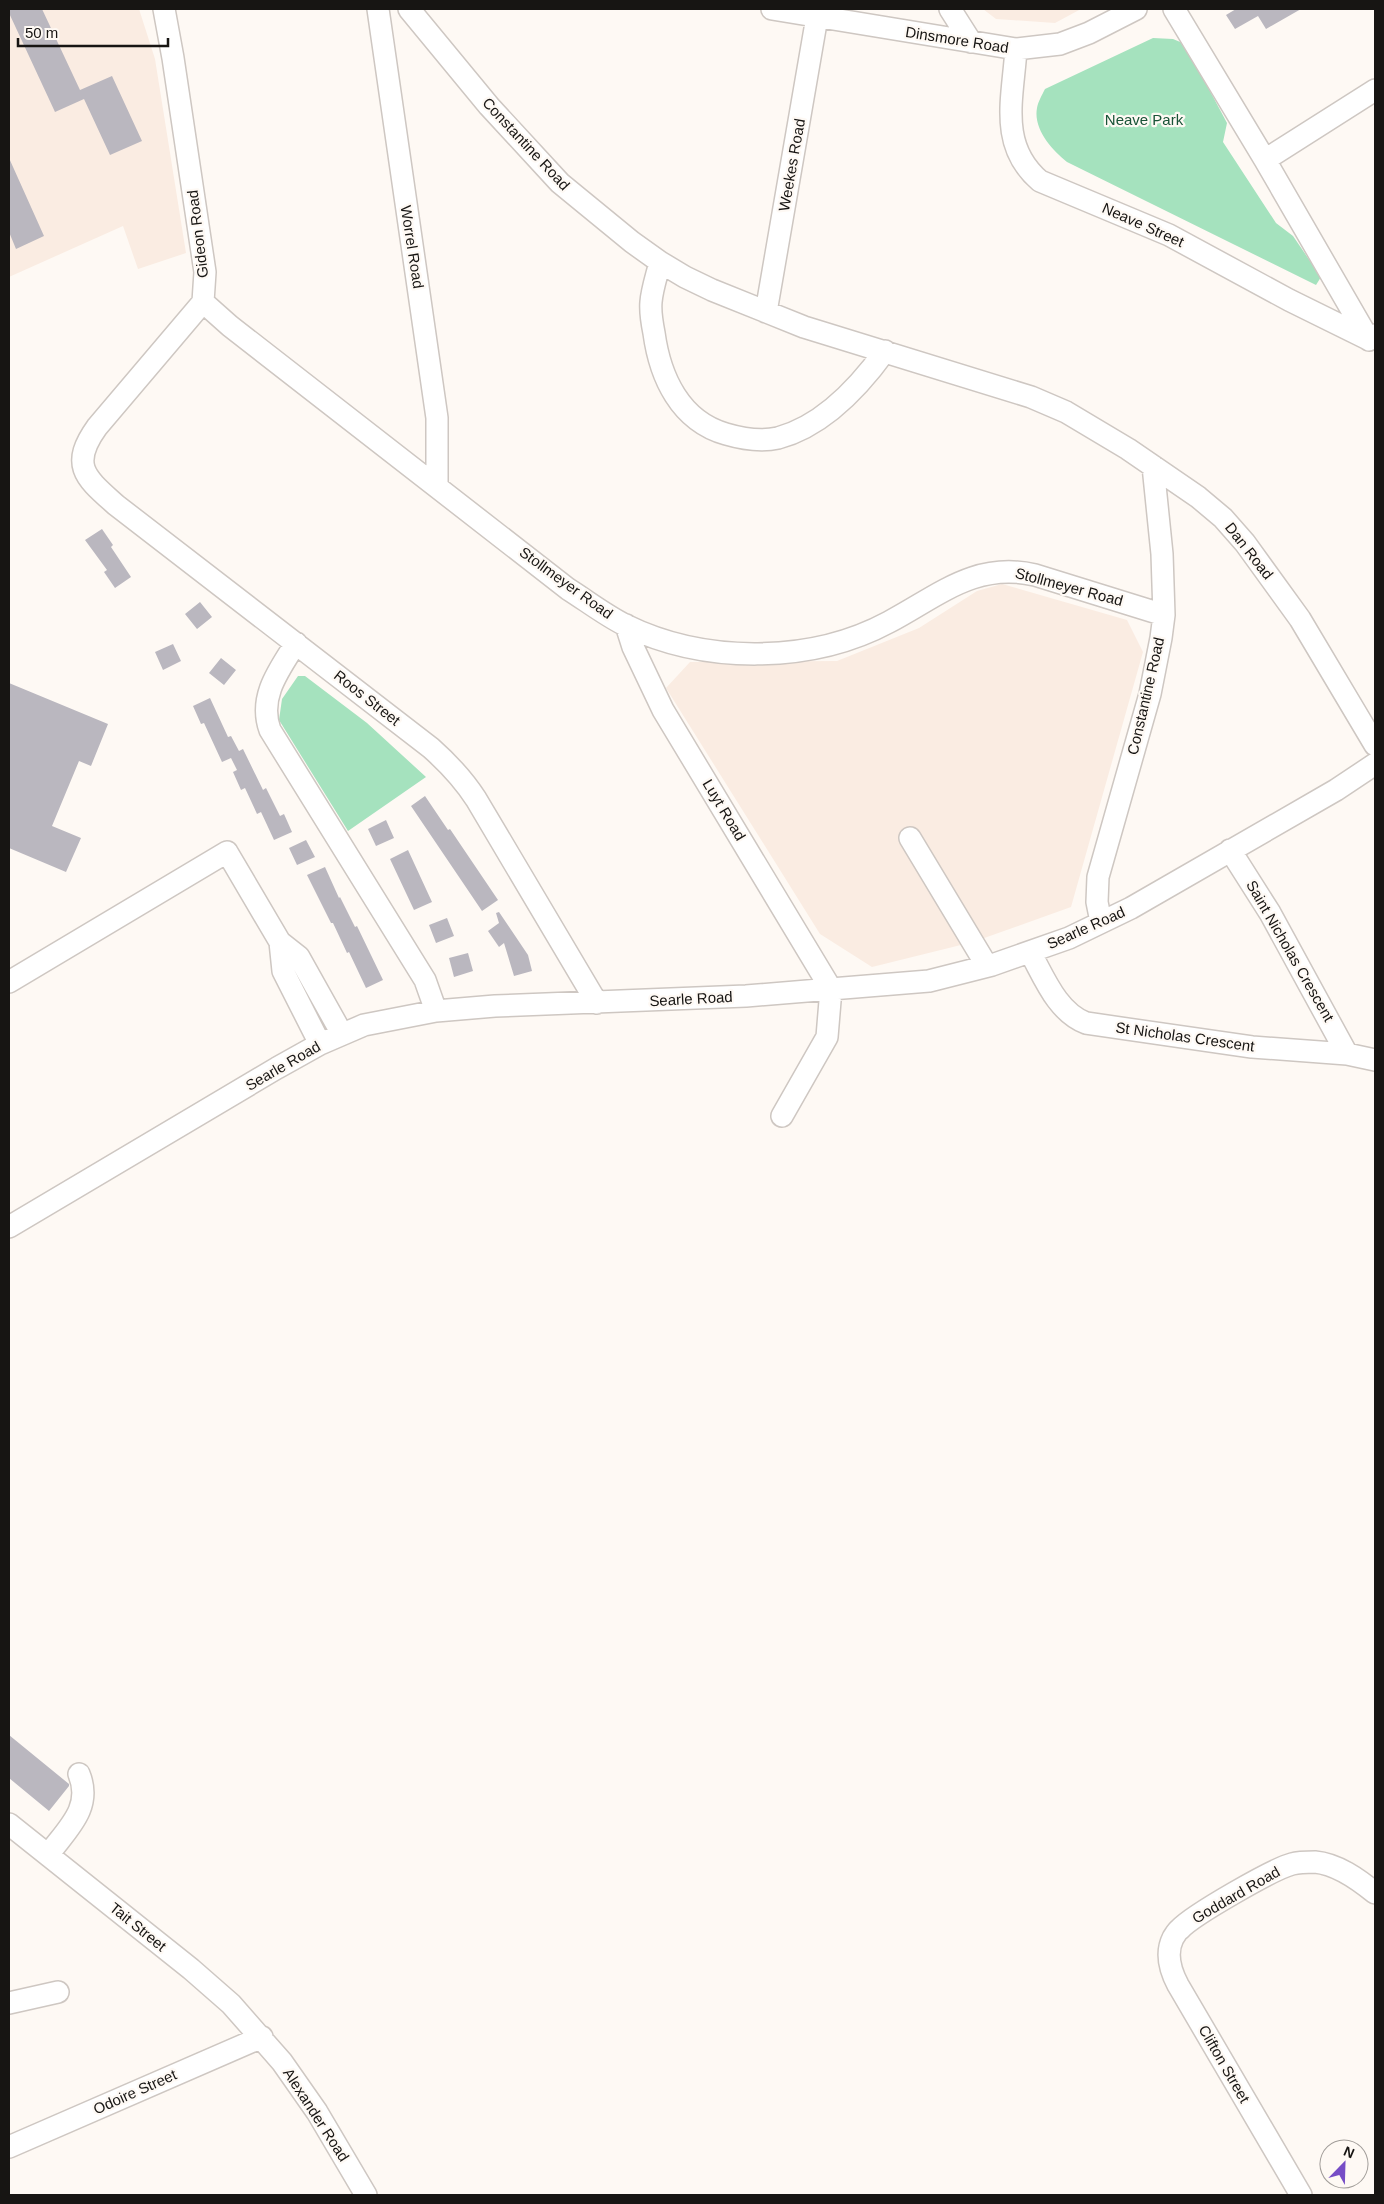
<svg xmlns="http://www.w3.org/2000/svg" width="1384" height="2204" font-family="Helvetica,sans-serif">
	<style>
		.built { fill: #faece2 }
		.green { fill: #a5e2be }
		.building { fill: #bab7bf }
		.lines { fill: none; stroke-linecap: round; stroke-linejoin: round }
		.minor-casing { stroke: #cec7c2; stroke-width: 24 }
		.minor { stroke: #fff; stroke-width: 21 }
		.labels { text-anchor: middle; stroke-width: 4.5; stroke-linejoin: round; paint-order: stroke }
		.street-label { font-size: 15px; fill: #171513; stroke: #fef9f4 }
		.park-label { font-size: 15px; fill: #195337; stroke: #fef9f4 }
	</style>
	<rect width="100%" height="100%" fill="#fef9f4"/>
	<path class="built" d="M 9,9 L 139,9 L 155,59 L 186,253 L 138,269 L 123,226 L 9,277 Z
		M 983,9 L 1081,9 L 1055,23 L 996,19 Z
		M 1002,584 L 1127,620 L 1143,652 L 1071,907 L 973,942 L 872,967 L 820,934 L 666,688 L 690,662 L 837,661 L 919,628 L 977,591 Z"/>
	<path class="green" d="M 1153,38 L 1173,39 L 1185,44 L 1227,123 L 1223,142 L 1276,223 L 1293,236 L 1321,277 L 1316,285 L 1067,162 C 1052,150 1033,129 1037,108 C 1038,102 1042,95 1045,89 Z
		M 298,676 L 305,676 L 367,723 L 426,777 L 348,831 L 279,720 L 282,699 Z"/>
	<path class="building" d="M 9,9 L 42,9 L 80,90 L 112,76 L 142,141 L 110,155 L 84,99 L 55,112 L 9,13 Z
		M 1236,9 L 1301,9 L 1266,29 L 1258,16 L 1235,29 L 1226,15 Z
		M 9,158 L 44,236 L 16,249 L 9,232 Z
		M 102,529 L 113,545 L 111,547 L 131,577 L 115,588 L 104,572 L 107,570 L 85,540 Z
		M 200,602 L 212,617 L 197,629 L 185,614 Z
		M 173,644 L 181,661 L 163,670 L 155,652 Z
		M 221,658 L 236,670 L 224,685 L 209,673 Z
		M 9,683 L 108,724 L 91,766 L 79,761 L 52,826 L 81,838 L 66,872 L 9,848 Z
		M 210,698 L 228,737 L 231,736 L 239,751 L 243,749 L 263,790 L 266,788 L 280,816 L 284,814 L 292,832 L 274,840 L 261,812 L 257,814 L 245,788 L 241,790 L 233,772 L 237,770 L 231,758 L 222,762 L 204,723 L 201,724 L 193,706 Z
		M 425,796 L 448,830 L 450,829 L 498,900 L 482,911 L 411,806 Z
		M 386,820 L 394,838 L 376,846 L 368,829 Z
		M 306,840 L 315,857 L 297,865 L 289,848 Z
		M 408,850 L 432,902 L 414,910 L 390,859 Z
		M 325,867 L 339,898 L 340,897 L 355,927 L 357,926 L 383,980 L 366,988 L 349,952 L 347,953 L 333,923 L 331,923 L 307,875 Z
		M 499,912 L 528,955 L 532,971 L 514,976 L 504,943 L 499,947 L 488,931 L 499,923 L 496,913 Z
		M 447,918 L 454,936 L 436,943 L 429,925 Z
		M 468,953 L 473,971 L 454,977 L 449,958 Z
		M 9,1735 L 69,1784 L 69,1786 L 49,1811 L 9,1778 Z"/>
	<g class="lines">
		<defs>
			<path id="minor" d="M 164,9 L 173,58 L 205,272 L 203,302 L 97,427 C 69,466 86,478 116,505 L 431,748 C 449,764 463,779 476,799 L 597,1003
				M 378,9 L 437,418 L 437,486
				M 409,9 L 489,106 L 560,183 L 632,242 L 660,262 L 685,277 L 712,290 L 804,327 L 1031,397 L 1066,412 L 1128,449 L 1198,497 L 1223,518 L 1245,543 L 1300,619 L 1375,745
				M 772,9 L 1016,49 L 1060,44 L 1089,33 L 1136,9
				M 950,9 L 971,42
				M 1174,9 L 1265,160 L 1369,340
				M 1016,49 C 1013,98 998,145 1040,181 L 1169,235 L 1289,300 L 1368,339 L 1375,335
				M 1265,160 L 1375,90
				M 660,262 C 657,275 652,289 651,302 C 650,313 652,323 654,333 C 660,377 680,421 726,434 C 743,439 760,442 778,438 C 823,426 859,387 885,351
				M 203,302 L 230,326 L 568,589 C 587,601 605,615 625,625 C 704,664 811,664 889,622 C 938,596 976,561 1035,575 L 1164,615
				M 766,312 L 817,17
				M 626,625 L 633,647 L 663,710 L 831,989 L 827,1037 L 782,1116
				M 296,643 C 279,670 258,697 270,730 L 425,980 L 436,1011
				M 910,838 L 987,966
				M 1230,850 L 1270,913 L 1347,1054
				M 1101,922 L 1097,902 L 1098,877 L 1150,694 L 1161,638 L 1164,615 L 1162,554 L 1153,466
				M 280,942 L 283,971 L 320,1044
				M 1030,952 C 1044,977 1057,1012 1086,1023 L 1252,1047 L 1347,1054 L 1375,1060
				M 9,982 L 227,852 L 280,942 L 299,957 L 342,1034
				M 9,1227 L 277,1068 L 320,1044 L 364,1025 L 436,1011 L 495,1006 L 746,996 L 831,989 L 929,981 L 992,965 L 1069,938 L 1131,908 L 1336,790 L 1375,764
				M 9,1824 L 191,1969 L 231,2004 L 282,2062 L 317,2112 L 366,2195
				M 48,1855 C 67,1829 93,1808 79,1774
				M 9,2003 L 58,1992
				M 9,2147 L 262,2037
				M 1301,2195 L 1178,1985 C 1170,1970 1165,1954 1173,1938 C 1175,1935 1177,1931 1180,1929 C 1193,1915 1273,1869 1292,1864 C 1299,1862 1307,1862 1315,1862 C 1337,1864 1358,1879 1375,1893"/>
		</defs>
		<use href="#minor" class="minor-casing"/>
		<use href="#minor" class="minor"/>
	</g>
	<g class="labels">
		<g class="street-label">
			<text transform="translate(957 40) rotate(9)" y="5">Dinsmore Road</text>
			<text transform="translate(526 144) rotate(47)" y="5">Constantine Road</text>
			<text transform="translate(792 165) rotate(-80)" y="5">Weekes Road</text>
			<text transform="translate(1143 225) rotate(24)" y="5">Neave Street</text>
			<text transform="translate(198 234) rotate(-97)" y="5">Gideon Road</text>
			<text transform="translate(412 247) rotate(81)" y="5">Worrel Road</text>
			<text transform="translate(1249 551) rotate(52)" y="5">Dan Road</text>
			<text transform="translate(566 583) rotate(36)" y="5">Stollmeyer Road</text>
			<text transform="translate(1069 587) rotate(15)" y="5">Stollmeyer Road</text>
			<text transform="translate(1146 696) rotate(-77)" y="5">Constantine Road</text>
			<text transform="translate(367 698) rotate(38)" y="5">Roos Street</text>
			<text transform="translate(724 810) rotate(59)" y="5">Luyt Road</text>
			<text transform="translate(1086 928) rotate(-24)" y="5">Searle Road</text>
			<text transform="translate(1290 951) rotate(60)" y="5">Saint Nicholas Crescent</text>
			<text transform="translate(691 999) rotate(-3)" y="5">Searle Road</text>
			<text transform="translate(1185 1037) rotate(8)" y="5">St Nicholas Crescent</text>
			<text transform="translate(283 1066) rotate(-30)" y="5">Searle Road</text>
			<text transform="translate(1236 1895) rotate(-30)" y="5">Goddard Road</text>
			<text transform="translate(138 1927) rotate(39)" y="5">Tait Street</text>
			<text transform="translate(1224 2064) rotate(60)" y="5">Clifton Street</text>
			<text transform="translate(135 2092) rotate(-24)" y="5">Odoire Street</text>
			<text transform="translate(316 2115) rotate(57)" y="5">Alexander Road</text>
		</g>
		<g class="park-label">
			<text x="1144" y="125">Neave Park</text>
		</g>
	</g>
	<rect width="1384" height="2204" fill="none" stroke="#171513" stroke-width="20"/>
	<g transform="translate(1344 2164) rotate(23)"><circle r="24" fill="#fef9f4" stroke="#a29e9a"/>
	<path d="M0-4L9 19L0 12L-9 19Z" fill="#764dc6"/>
	<text y="-8" font-size="14" font-weight="bold" text-anchor="middle" fill="#171513">N</text>
	</g>
	<path d="M18 38v8h150v-8" fill="none" stroke="#171513" stroke-width="2.5"/>
	<text x="25" y="38" font-size="15" fill="#171513" stroke="#fef9f4" stroke-width="4" paint-order="stroke">50 m</text>
</svg>
